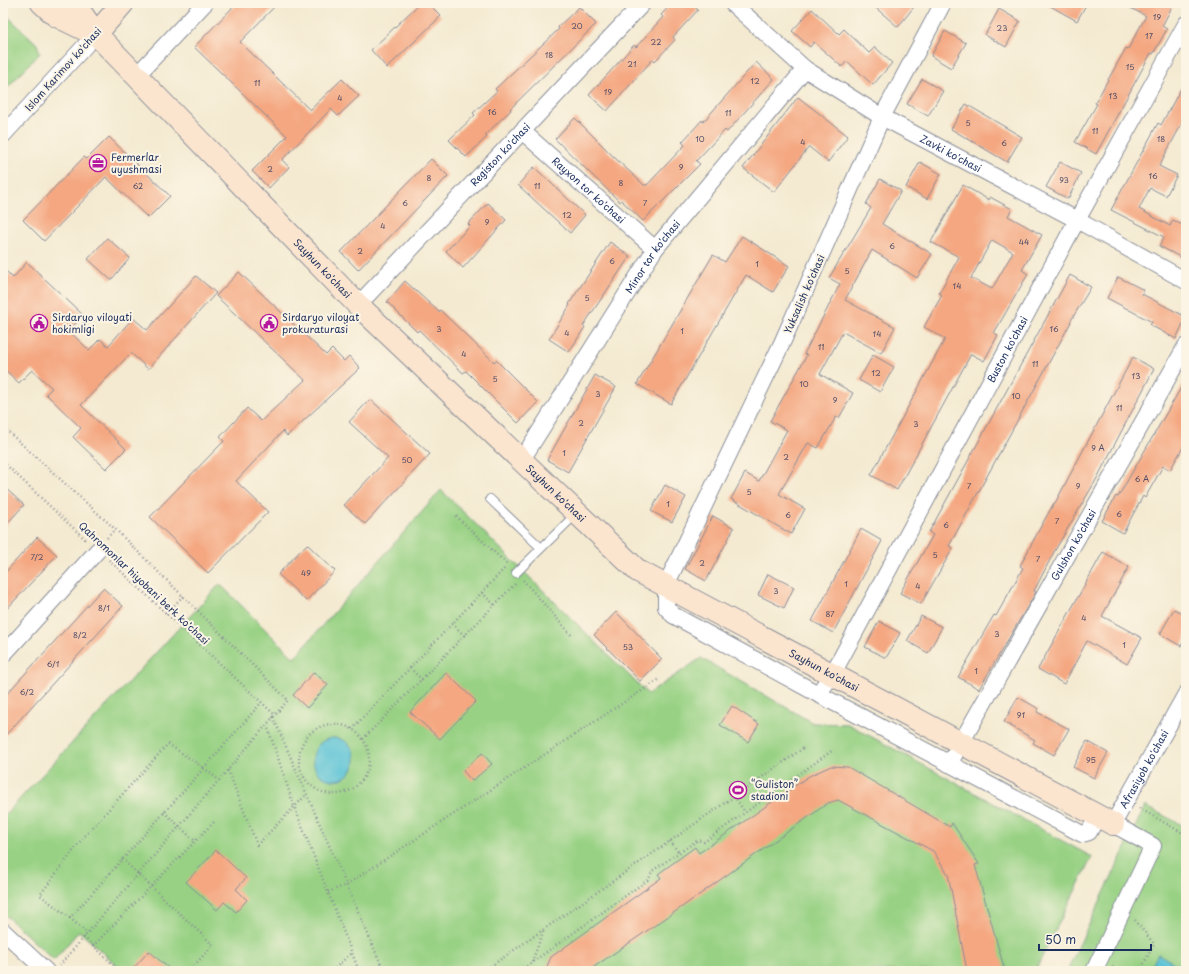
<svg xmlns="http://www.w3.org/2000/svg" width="1189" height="974" font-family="'Playpen Sans',sans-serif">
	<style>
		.green { fill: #98d184; stroke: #5a8071 }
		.water { fill: #59c2d5; stroke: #3a789a }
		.building { fill: #f4a781; fill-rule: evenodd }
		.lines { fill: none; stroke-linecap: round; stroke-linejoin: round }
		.lane-casing { stroke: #888c98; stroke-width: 10 }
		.street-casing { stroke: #888c98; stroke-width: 18 }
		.secondary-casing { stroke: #888c98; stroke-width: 24 }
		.path { stroke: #888c98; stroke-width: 2.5; stroke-dasharray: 1 3; stroke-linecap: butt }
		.lane { stroke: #fff; stroke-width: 8 }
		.street { stroke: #fff; stroke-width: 16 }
		.secondary { stroke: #fbe5cf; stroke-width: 22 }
		.labels { text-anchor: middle; stroke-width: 4; stroke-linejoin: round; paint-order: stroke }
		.number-label { font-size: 8px; fill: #514d67 }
		.street-label { font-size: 10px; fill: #1b2f5e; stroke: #fcf5e5 }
		.poi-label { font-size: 10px; fill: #1b2f5e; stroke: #fcf5e5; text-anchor: start }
	</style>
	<rect width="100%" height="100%" fill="#fcf5e5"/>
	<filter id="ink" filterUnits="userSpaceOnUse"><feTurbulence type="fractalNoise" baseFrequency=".025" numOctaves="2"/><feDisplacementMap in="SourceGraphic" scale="8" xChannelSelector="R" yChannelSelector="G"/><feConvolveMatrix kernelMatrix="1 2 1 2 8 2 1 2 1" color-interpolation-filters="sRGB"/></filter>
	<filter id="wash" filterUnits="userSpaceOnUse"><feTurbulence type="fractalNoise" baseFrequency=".012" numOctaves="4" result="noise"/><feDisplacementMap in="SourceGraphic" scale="16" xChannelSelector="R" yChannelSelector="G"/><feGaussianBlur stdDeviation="0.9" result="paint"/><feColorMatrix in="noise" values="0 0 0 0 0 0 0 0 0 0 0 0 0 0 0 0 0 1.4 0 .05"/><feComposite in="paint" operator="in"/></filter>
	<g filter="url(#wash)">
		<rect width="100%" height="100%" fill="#f4ead1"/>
		<path class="green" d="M 3,12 L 37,44 L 40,53 L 3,92 Z
			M 441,490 L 648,694 L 701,658 L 813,723 L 848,724 L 1092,857 L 1035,971 L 123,971 L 79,931 L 54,960 L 3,913 L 3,817 L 220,584 L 294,658 Z
			M 1145,806 L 1186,827 L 1186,971 L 1067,971 Z"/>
		<path class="water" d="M313 759a21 21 0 1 1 42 0a21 21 0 1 1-42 0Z
			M 1158,954 L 1186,970 L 1186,971 L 1149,971 Z"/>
		<g id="blocks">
			<path class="building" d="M 237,3 L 278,3 L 240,42 L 310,110 L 342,79 L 359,96 L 338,116 L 331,109 L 282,160 L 289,167 L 269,188 L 252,171 L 287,136 L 194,47 Z
				M 420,3 L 428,3 L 441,16 L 387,68 L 371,50 Z
				M 672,3 L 691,3 L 698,10 L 673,37 L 675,40 L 655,61 L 653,59 L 607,111 L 589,95 L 634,45 L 636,47 L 663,17 L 661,15 Z
				M 870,3 L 917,3 L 898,27 Z
				M 1045,3 L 1087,3 L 1077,21 Z
				M 1121,3 L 1174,3 L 1162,26 L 1167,29 L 1153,54 L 1151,53 L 1096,154 L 1075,142 L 1097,104 L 1095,103 L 1109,78 L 1126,48 L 1128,49 L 1146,16 Z
				M 579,7 L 596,24 L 510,109 L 511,110 L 485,135 L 487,137 L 466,157 L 449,140 L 475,115 L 473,113 L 497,91 L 495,89 L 559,29 L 558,27 Z
				M 812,9 L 839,34 L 844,29 L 869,53 L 875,47 L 892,63 L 873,85 L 847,61 L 842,67 L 814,42 L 810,47 L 792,31 Z
				M 999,9 L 1020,21 L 1006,47 L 985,35 Z
				M 945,31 L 966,43 L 951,68 L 931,56 Z
				M 756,62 L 774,79 L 727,132 L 725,130 L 696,161 L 700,164 L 643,221 L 621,200 L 620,202 L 555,139 L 575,118 L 615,158 L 644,185 L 647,185 L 685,145 L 682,142 L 702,120 L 703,122 Z
				M 922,79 L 943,91 L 928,116 L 907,104 Z
				M 1186,79 L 1186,116 L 1159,166 L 1177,175 L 1166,196 L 1150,188 L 1139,209 L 1170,226 L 1173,220 L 1186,227 L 1186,260 L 1159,246 L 1164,237 L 1111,210 L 1158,123 L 1161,125 Z
				M 798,97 L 848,136 L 828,162 L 809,147 L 774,192 L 743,168 Z
				M 966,104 L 1022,137 L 1007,162 L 951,129 Z
				M 109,137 L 170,196 L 148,218 L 106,177 L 44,241 L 23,220 L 84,157 L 87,159 Z
				M 431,159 L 448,176 L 358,270 L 341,252 Z
				M 920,162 L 941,174 L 927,199 L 906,187 Z
				M 1060,162 L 1081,173 L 1068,199 L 1046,187 Z
				M 534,167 L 585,215 L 570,233 L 518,185 Z
				M 880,179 L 901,191 L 882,224 L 932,254 L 917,278 L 872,250 L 845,300 L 895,327 L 881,353 L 843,332 L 820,374 L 853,393 L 839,418 L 836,417 L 818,448 L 808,443 L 779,494 L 805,509 L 791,534 L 731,499 L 745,473 L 759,481 L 787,430 L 770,421 L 807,355 L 804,354 L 840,284 L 829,278 L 871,208 L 866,204 Z
				M 963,185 L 989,200 L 990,197 L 1012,209 L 1008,216 L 1042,235 L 1022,270 L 1028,274 L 994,333 L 998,335 L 984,361 L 971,354 L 897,490 L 871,475 L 945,339 L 924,327 L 942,295 L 939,293 L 959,257 L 931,242 ZM 992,240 L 1013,252 L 992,289 L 971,278 Z
				M 488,203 L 506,220 L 463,268 L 446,251 L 470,226 L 468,224 Z
				M 742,236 L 789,266 L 773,292 L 746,275 L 671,404 L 637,384 L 713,255 L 725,262 Z
				M 107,238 L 130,258 L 111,280 L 88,259 Z
				M 610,242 L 630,256 L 583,326 L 585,327 L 569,352 L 549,339 L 570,305 L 569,304 Z
				M 27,262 L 83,315 L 69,331 L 89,350 L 100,339 L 108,346 L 133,318 L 147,330 L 196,276 L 216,293 L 148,369 L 131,353 L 81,405 L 126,449 L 106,469 L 73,437 L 81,428 L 46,394 L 52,388 L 32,370 L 19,383 L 3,368 L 3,268 L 13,278 Z
				M 239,272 L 326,355 L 332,349 L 344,361 L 349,356 L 360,368 L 287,436 L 283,431 L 236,481 L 268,512 L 208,573 L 150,517 L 224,441 L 220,437 L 247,408 L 261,421 L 305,380 L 216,296 Z
				M 1070,275 L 1091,287 L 1070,322 L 1071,322 L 949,546 L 953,548 L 921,604 L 900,593 L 933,535 L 929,532 Z
				M 1118,277 L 1144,290 L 1142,294 L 1186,317 L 1176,339 L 1150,325 L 1152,322 L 1107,298 Z
				M 405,281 L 439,312 L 440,310 L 494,362 L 496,360 L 538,402 L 518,423 L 466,371 L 463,373 L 419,330 L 417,332 L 387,302 Z
				M 873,355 L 894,367 L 880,392 L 859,380 Z
				M 1133,357 L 1154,369 L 1096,480 L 1054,552 L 1034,591 L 1036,592 L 979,689 L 958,677 L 994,615 L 996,616 L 1023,568 L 1020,566 L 1040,528 L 1054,503 L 1055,503 Z
				M 595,375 L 616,387 L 568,472 L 547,460 Z
				M 1186,379 L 1186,442 L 1170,470 L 1163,466 L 1145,498 L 1143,496 L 1123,533 L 1102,521 L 1116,496 L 1118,497 Z
				M 370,399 L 430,454 L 365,524 L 344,505 L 388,458 L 349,422 Z
				M 665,485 L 686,497 L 672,522 L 651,511 Z
				M 3,486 L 24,505 L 3,528 Z
				M 713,516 L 734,528 L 706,581 L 685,569 Z
				M 861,529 L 882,541 L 833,633 L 812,621 Z
				M 37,537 L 57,555 L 3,613 L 3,575 Z
				M 307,544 L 335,571 L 306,601 L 278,574 Z
				M 1103,552 L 1129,567 L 1102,616 L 1142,638 L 1127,664 L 1087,641 L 1064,684 L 1038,669 Z
				M 768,574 L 794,587 L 784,608 L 758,595 Z
				M 103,588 L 123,606 L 3,738 L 3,698 Z
				M 1174,609 L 1186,615 L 1186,638 L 1181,646 L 1160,634 Z
				M 616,612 L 662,659 L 640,681 L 594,635 Z
				M 921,616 L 942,627 L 928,653 L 907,641 Z
				M 879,621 L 900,633 L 886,658 L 865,647 Z
				M 314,672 L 328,685 L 307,708 L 293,695 Z
				M 446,673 L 476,701 L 440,739 L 410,712 Z
				M 1018,697 L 1039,709 L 1037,712 L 1069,729 L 1054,755 L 1033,743 L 1035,740 L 1004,722 Z
				M 732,706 L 759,724 L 748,742 L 720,725 Z
				M 1087,741 L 1108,753 L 1094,778 L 1073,767 Z
				M 482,753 L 492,764 L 472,781 L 463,771 Z
				M 831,766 L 848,767 L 950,827 L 952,823 L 979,864 L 975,865 L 1005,971 L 967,971 L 948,874 L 933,851 L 838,800 L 828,803 L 682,907 L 588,971 L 545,971 L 551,957 L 661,878 L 658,874 L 695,847 L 699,853 L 809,776 Z
				M 216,850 L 246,878 L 236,889 L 247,900 L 236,912 L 224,902 L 217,910 L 186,882 Z
				M 149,951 L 172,971 L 131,971 Z"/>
		</g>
	</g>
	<g filter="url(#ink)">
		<use href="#blocks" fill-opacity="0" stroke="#888c98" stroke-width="1"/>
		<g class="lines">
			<defs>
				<path id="lane" d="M 490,499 L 541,548
					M 516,573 L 577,513"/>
				<g id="street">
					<path id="s1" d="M 732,3 L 805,69 L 882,117 L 1077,220 L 1186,281"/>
					<path id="s2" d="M 943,3 L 882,117 L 782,343 L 666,585 L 666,607 L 673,615 L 818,694 L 832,675 L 1077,220 L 1186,24"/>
					<path d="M 136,76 L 205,3"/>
					<path id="s3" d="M 522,131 L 655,249"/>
					<path d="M 3,135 L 96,34"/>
					<path id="s4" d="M 358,305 L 643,3"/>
					<path id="s5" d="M 521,461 L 655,249 L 805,69"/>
					<path d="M 3,655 L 98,550"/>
					<path d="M 818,694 L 1082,834 L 1089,832 L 1098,815"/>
					<path id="s6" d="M 949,764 L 1186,346"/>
					<path d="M 3,931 L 46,971"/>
					<path id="s7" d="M 1094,971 L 1153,846 L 1113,824 L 1186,694"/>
				</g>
				<g id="secondary">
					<path d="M 42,3 L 55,15 L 94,34"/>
					<path id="s8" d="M 74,3 L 96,34 L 358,305 L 638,571 L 1113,824"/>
					<path d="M 96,34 L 123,3"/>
				</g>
			</defs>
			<use href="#lane" class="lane-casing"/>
			<use href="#street" class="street-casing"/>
			<use href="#secondary" class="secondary-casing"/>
			<path class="path" d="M 3,427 L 115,529 L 288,700 L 60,965
				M 3,462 L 87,541
				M 456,516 L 508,565
				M 107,538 L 115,529
				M 109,560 L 275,715
				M 523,580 L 573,637
				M 482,593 L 495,605
				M 166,614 L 183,596
				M 452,624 L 465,636
				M 410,668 L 422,680
				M 273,717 L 384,971
				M299 759a35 35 0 1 1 70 0a35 35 0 1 1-70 0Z
				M 267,725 L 294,806 L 359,971
				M 352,729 L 506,567
				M 363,739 L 515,584
				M 228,770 L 257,845 L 307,794
				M 220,781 L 204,768 L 261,703
				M 734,796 L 745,812
				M 1139,808 L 1186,835
				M 164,812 L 195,841
				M 670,841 L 679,853
				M 122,859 L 213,945 L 189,971
				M 328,892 L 346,885 L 658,680
				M 70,918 L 40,895 L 82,839 L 168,744 L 204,768 L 70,918 L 87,933
				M 1135,920 L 1154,944 L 1140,971
				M 84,937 L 120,971
				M 93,946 L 215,821
				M 532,962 L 544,929
				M 1112,967 L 1118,971
				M 332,971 L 351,953
				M 484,971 L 805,747
				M 520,971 L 649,879 L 652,871 L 698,840 L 704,842 L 833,750"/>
			<use href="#lane" class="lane"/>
			<use href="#street" class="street"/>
			<use href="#secondary" class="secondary"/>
		</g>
	</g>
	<defs>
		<symbol id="office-ring" viewBox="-11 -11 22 22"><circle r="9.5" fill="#fcf5e5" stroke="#b5179e" stroke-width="1.5"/><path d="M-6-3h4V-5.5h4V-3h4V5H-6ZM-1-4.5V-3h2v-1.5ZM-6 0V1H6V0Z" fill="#b5179e"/></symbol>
		<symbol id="civic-ring" viewBox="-11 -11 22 22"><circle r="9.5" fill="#fcf5e5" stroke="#b5179e" stroke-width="1.5"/><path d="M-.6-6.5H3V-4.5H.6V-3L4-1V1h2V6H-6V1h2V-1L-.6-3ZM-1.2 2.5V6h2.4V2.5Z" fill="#b5179e"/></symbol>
		<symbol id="stadium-ring" viewBox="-11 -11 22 22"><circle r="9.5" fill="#fcf5e5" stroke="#b5179e" stroke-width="1.5"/><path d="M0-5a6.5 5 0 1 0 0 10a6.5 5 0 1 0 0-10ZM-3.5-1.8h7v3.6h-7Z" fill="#b5179e"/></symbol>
	</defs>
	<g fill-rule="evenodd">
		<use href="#office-ring" x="88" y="153" width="20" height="20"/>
		<use href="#civic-ring" x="29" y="313" width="20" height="20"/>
		<use href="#civic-ring" x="259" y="313" width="20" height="20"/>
		<use href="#stadium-ring" x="728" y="780" width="20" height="20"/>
	</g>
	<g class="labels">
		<g class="number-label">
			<text x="1157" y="20">19</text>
			<text x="577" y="29">20</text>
			<text x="1002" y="31">23</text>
			<text x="1149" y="39">17</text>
			<text x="656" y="45">22</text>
			<text x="549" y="58">18</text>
			<text x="632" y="67">21</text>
			<text x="1130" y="70">15</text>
			<text x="755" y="84">12</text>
			<text x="257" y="86">11</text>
			<text x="608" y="95">19</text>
			<text x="1113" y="99">13</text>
			<text x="340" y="101">4</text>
			<text x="492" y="115">16</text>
			<text x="728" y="116">11</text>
			<text x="968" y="126">5</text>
			<text x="1095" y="134">11</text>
			<text x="700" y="142">10</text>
			<text x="1161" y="142">18</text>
			<text x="803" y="145">4</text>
			<text x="1004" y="146">6</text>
			<text x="681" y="170">9</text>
			<text x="270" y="172">2</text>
			<text x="1153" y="179">16</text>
			<text x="429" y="181">8</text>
			<text x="1064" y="183">93</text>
			<text x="621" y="186">8</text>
			<text x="138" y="189">62</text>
			<text x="537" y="189">11</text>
			<text x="405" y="206">6</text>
			<text x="645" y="206">7</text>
			<text x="567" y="218">12</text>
			<text x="487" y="225">9</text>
			<text x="383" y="229">4</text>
			<text x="1024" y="245">44</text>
			<text x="892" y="249">6</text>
			<text x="360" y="254">2</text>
			<text x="612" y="264">6</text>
			<text x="757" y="267">1</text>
			<text x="847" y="274">5</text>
			<text x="957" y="289">14</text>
			<text x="587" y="301">5</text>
			<text x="439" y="332">3</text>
			<text x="1054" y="332">16</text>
			<text x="682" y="334">1</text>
			<text x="567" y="336">4</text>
			<text x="877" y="337">14</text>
			<text x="821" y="350">11</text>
			<text x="464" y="357">4</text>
			<text x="1035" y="367">11</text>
			<text x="876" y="376">12</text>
			<text x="1136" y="379">13</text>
			<text x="495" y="382">5</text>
			<text x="804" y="387">10</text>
			<text x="598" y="397">3</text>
			<text x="1016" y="399">10</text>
			<text x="835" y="403">9</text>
			<text x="1119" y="411">11</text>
			<text x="581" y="426">2</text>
			<text x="916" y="427">3</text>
			<text x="1098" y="451">9 А</text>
			<text x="564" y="456">1</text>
			<text x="786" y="460">2</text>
			<text x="407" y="463">50</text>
			<text x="1142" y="482">6 А</text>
			<text x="969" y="489">7</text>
			<text x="1078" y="489">9</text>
			<text x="749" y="495">5</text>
			<text x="668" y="507">1</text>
			<text x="1119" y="517">6</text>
			<text x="788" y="518">6</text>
			<text x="1057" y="524">7</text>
			<text x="946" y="528">6</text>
			<text x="935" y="558">5</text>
			<text x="37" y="560">7/2</text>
			<text x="1038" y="562">7</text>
			<text x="702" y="566">2</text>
			<text x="306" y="576">49</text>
			<text x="846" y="587">1</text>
			<text x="918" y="589">4</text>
			<text x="776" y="594">3</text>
			<text x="104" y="611">8/1</text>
			<text x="830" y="617">87</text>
			<text x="1084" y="621">4</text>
			<text x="997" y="637">3</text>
			<text x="80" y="638">8/2</text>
			<text x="1124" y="648">1</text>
			<text x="628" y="650">53</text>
			<text x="53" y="667">6/1</text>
			<text x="976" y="674">1</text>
			<text x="27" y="695">6/2</text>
			<text x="1021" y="718">91</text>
			<text x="1091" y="763">95</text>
		</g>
		<g class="street-label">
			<text transform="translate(63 69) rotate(-48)" y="4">Islom Karimov ko'chasi</text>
			<text dy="4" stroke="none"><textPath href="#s4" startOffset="207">Registon ko'chasi</textPath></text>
			<text dy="4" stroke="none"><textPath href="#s1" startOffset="267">Zavki ko'chasi</textPath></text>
			<text dy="4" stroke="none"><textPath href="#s3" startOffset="89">Rayxon tor ko'chasi</textPath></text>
			<text dy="4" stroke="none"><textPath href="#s5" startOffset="243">Minor tor ko'chasi</textPath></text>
			<text dy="4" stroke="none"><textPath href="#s8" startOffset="364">Sayhun ko'chasi</textPath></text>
			<text transform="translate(804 294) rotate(-66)" y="4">Yuksalish ko'chasi</text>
			<text dy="4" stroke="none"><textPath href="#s2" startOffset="1236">Buston ko'chasi</textPath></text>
			<text dy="4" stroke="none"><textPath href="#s8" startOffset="688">Sayhun ko'chasi</textPath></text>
			<text dy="4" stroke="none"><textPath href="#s6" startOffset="252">Gulshon ko'chasi</textPath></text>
			<text transform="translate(144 583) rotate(43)" y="4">Qahromonlar hiyobani berk ko'chasi</text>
			<text dy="4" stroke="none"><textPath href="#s8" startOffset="1012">Sayhun ko'chasi</textPath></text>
			<text dy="4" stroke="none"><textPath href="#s7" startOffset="247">Afrasiyob ko'chasi</textPath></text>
		</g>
		<g class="poi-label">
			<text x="111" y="161">Fermerlar<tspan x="111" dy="12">uyushmasi</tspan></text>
			<text x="52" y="321">Sirdaryo viloyati<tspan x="52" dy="12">hokimligi</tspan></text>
			<text x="282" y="321">Sirdaryo viloyat<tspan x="282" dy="12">prokuraturasi</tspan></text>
			<text x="751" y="788">“Guliston”<tspan x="751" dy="12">stadioni</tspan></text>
		</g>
	</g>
	<rect width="1189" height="974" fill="none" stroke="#fcf5e5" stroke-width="16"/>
	<path d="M1039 944v6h112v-6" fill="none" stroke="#1b2f5e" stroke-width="2"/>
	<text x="1045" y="944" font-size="12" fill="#1b2f5e" stroke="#fcf5e5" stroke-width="3" paint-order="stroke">50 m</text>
</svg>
